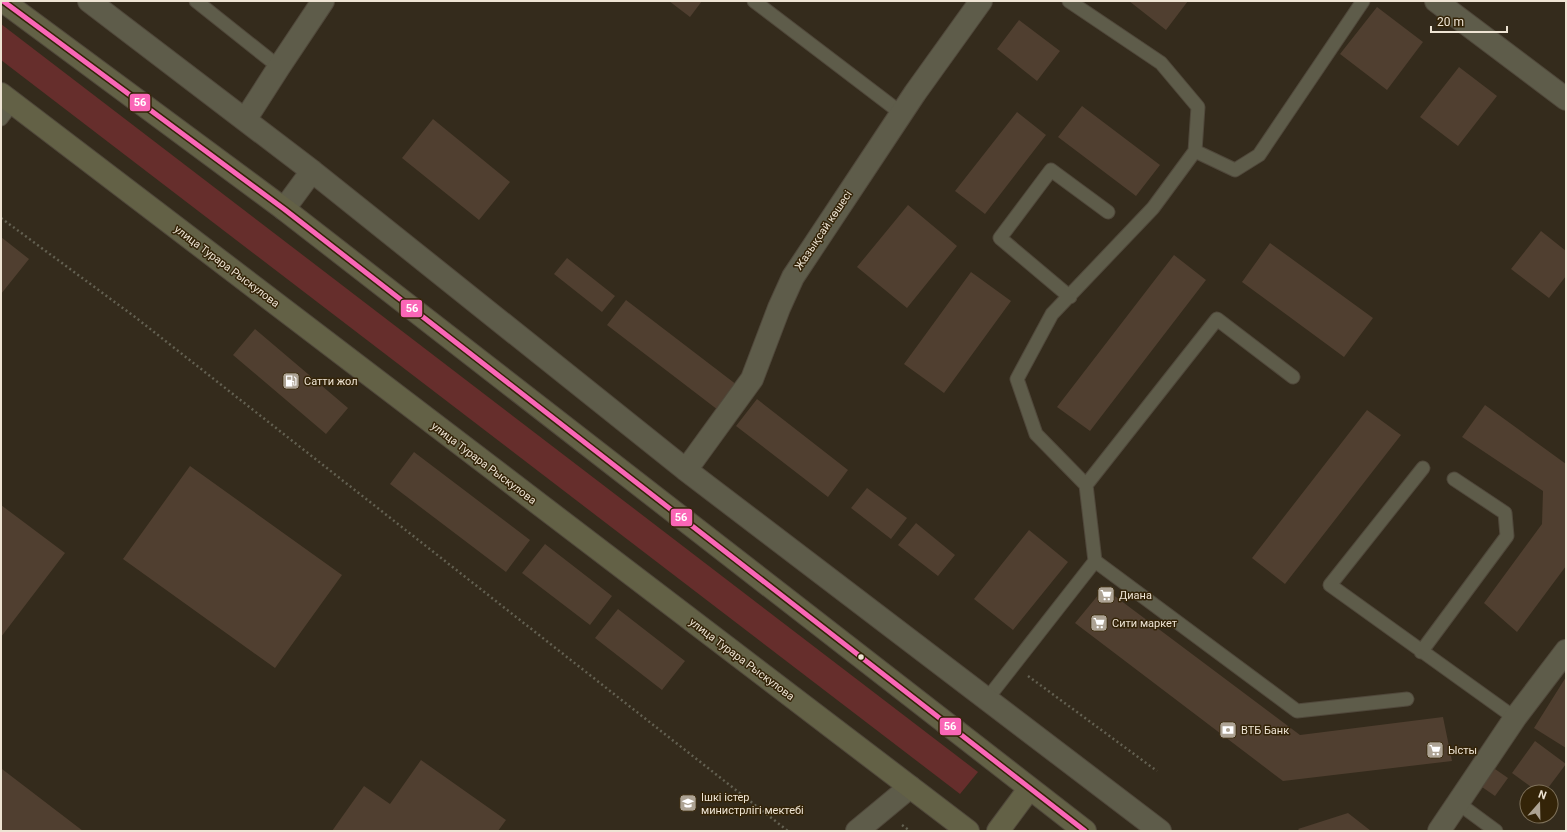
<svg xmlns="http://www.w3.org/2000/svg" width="1567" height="832" font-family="Roboto,sans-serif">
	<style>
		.green { fill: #662e2c }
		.building { fill: #503f30 }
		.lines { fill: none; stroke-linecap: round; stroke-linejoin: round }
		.service-casing { stroke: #50483b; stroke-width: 15 }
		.minor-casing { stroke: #50483b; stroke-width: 24 }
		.primary-casing { stroke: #50483b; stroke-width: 24 }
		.path { stroke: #636051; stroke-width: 2.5; stroke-dasharray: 2 3; stroke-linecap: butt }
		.service { stroke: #5e5c4a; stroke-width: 13 }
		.minor { stroke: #5e5c4a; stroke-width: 22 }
		.primary { stroke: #636146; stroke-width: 22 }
		.bus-1-casing { stroke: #342408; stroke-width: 8 }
		.bus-1 { stroke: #fa66b7; stroke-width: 5 }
		.bus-dot { fill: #eee4d4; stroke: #342408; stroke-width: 1.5 }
		.labels { text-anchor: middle; stroke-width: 3; stroke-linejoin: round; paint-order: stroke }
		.street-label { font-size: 11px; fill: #eee4d4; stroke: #342408 }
		.poi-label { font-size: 11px; fill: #eee4d4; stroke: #342408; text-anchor: start }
		.line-badge { stroke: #342408; stroke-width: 1.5 }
		.badge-label { font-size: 11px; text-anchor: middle; font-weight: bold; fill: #fff }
	</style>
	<rect width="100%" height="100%" fill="#342b1c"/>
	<path class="green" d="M 1,24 L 978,772 L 960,794 L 1,60 Z"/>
	<path class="building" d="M 669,1 L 702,1 L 690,17 Z
		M 1129,1 L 1188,1 L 1166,30 Z
		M 1377,7 L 1423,42 L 1387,90 L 1340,54 Z
		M 1019,20 L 1060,51 L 1037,81 L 997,49 Z
		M 1459,67 L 1497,96 L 1458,146 L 1420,117 Z
		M 1082,106 L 1160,165 L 1136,196 L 1058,137 Z
		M 1017,112 L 1046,135 L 985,214 L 955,191 Z
		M 433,119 L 510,182 L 479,220 L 402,158 Z
		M 908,205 L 957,246 L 907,308 L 857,267 Z
		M 1541,231 L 1566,251 L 1566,276 L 1549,298 L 1511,269 Z
		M 1,237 L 29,259 L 1,294 Z
		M 1270,243 L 1373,318 L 1344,357 L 1242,282 Z
		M 1174,255 L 1206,280 L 1090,431 L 1057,407 Z
		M 567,258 L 615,296 L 602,312 L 554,274 Z
		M 971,272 L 1011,301 L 944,393 L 904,364 Z
		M 626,300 L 737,385 L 718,410 L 607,325 Z
		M 255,329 L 348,408 L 326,434 L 233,355 Z
		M 757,399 L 848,470 L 828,497 L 736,426 Z
		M 1485,405 L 1566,464 L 1566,566 L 1517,632 L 1484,603 L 1542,524 L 1543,491 L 1462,437 Z
		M 1367,410 L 1401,435 L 1285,584 L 1252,558 Z
		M 414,452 L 530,540 L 506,572 L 390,484 Z
		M 190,466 L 342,575 L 275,668 L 123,559 Z
		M 867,488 L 907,518 L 891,539 L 851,508 Z
		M 1,505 L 65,553 L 1,637 Z
		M 916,523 L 955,555 L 938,576 L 898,545 Z
		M 1029,530 L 1068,562 L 1013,630 L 974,599 Z
		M 545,544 L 612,596 L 590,625 L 522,573 Z
		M 1104,588 L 1300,735 L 1443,717 L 1452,761 L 1283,781 L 1075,623 Z
		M 618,609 L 685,661 L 662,690 L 595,638 Z
		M 1566,677 L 1566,748 L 1534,728 Z
		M 1535,741 L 1566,764 L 1545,792 L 1538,792 L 1512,773 Z
		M 421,760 L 506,820 L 498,831 L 332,831 L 364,786 L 390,804 Z
		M 2,769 L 83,831 L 1,831 L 1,770 Z
		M 1495,769 L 1508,778 L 1495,796 L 1482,787 Z
		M 1348,813 L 1371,831 L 1300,831 L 1298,829 Z"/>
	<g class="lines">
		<defs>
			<path id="service" d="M 196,1 L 279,67
				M 754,1 L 901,113
				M 1069,1 L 1161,63 L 1198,107 L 1195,151 L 1153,208 L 1052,314 L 1017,379 L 1036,434 L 1086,485
				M 1,119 L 13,103
				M 1195,151 L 1235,170 L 1259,155 L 1363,1
				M 1070,297 L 1000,238 L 1051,170 L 1108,212
				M 1423,468 L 1330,585 L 1515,718
				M 1095,561 L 1086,485 L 1217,319 L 1293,377
				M 1421,652 L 1507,536 L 1505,513 L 1454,479
				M 987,699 L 1095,561 L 1297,711 L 1407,699
				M 1458,803 L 1496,831"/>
			<path id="minor" d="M 89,1 L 312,171 L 686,470 L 1160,831
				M 1436,1 L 1566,99
				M 245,120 L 279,67 L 323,1
				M 284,209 L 312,171
				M 686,470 L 752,379 L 779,308 L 793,277 L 915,93 L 981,1
				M 857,831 L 910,787
				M 1439,831 L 1515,718 L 1566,651"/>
			<path id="primary" d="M 3,1 L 284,209 L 1085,831
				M 1,94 L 968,831
				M 998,831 L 1029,789"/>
		</defs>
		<use href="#service" class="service-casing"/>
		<use href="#minor" class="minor-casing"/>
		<use href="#primary" class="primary-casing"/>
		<path class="path" d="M 1,218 L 135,317 L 788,831
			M 1028,676 L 1157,771
			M 902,825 L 910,831"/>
		<use href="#service" class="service"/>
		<use href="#minor" class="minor"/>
		<use href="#primary" class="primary"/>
		<defs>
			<path id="bus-1" d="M 3,1 L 284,209 L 1085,831"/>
		</defs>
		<use href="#bus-1" class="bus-1-casing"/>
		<use href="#bus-1" class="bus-1"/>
	</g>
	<defs>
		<symbol id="fuel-square" viewBox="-11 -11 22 22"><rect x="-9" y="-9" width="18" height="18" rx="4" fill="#ada394" stroke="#342408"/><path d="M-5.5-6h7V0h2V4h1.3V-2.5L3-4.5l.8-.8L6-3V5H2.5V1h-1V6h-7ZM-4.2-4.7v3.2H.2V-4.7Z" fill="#fff"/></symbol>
		<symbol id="supermarket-square" viewBox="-11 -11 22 22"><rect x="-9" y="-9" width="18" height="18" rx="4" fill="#ada394" stroke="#342408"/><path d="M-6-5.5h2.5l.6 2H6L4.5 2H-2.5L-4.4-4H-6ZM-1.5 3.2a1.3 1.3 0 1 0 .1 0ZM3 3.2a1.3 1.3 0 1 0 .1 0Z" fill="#fff"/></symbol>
		<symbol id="bank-square" viewBox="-11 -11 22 22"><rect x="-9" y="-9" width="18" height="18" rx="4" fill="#ada394" stroke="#342408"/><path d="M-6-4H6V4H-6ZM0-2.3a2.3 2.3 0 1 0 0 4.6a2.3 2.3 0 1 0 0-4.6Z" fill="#fff"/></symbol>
		<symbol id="school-square" viewBox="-11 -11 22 22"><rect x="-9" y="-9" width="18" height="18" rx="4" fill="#ada394" stroke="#342408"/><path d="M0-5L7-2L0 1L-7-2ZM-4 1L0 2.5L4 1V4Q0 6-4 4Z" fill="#fff"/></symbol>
	</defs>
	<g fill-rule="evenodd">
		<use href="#fuel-square" x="281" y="371" width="20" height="20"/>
		<use href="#supermarket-square" x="1096" y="585" width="20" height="20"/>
		<use href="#supermarket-square" x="1089" y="613" width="20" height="20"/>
		<use href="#bank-square" x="1218" y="720" width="20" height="20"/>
		<use href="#supermarket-square" x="1425" y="740" width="20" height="20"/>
		<use href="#school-square" x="678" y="793" width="20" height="20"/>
	</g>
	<circle class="bus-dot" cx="861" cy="657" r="3.5"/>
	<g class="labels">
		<g class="street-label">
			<text transform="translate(823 230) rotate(-56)" y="4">Жазықсай көшесі</text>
			<text transform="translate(227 266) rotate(37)" y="4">улица Турара Рыскулова</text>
			<text transform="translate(484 463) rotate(37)" y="4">улица Турара Рыскулова</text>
			<text transform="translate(742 659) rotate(37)" y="4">улица Турара Рыскулова</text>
		</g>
		<g class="poi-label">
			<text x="304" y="385">Сатти жол</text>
			<text x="1119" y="599">Диана</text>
			<text x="1112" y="627">Сити маркет</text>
			<text x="1241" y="734">ВТБ Банк</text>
			<text x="1448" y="754">Ысты</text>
			<text x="701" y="801">Ішкі істер<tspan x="701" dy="13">министрлігі мектебі</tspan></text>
		</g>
	</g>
	<g class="line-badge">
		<rect x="129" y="93" width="22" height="19" rx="4" fill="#fa66b7"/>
		<rect x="400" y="299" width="23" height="19" rx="4" fill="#fa66b7"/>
		<rect x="670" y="508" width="23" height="19" rx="4" fill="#fa66b7"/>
		<rect x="939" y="717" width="23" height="19" rx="4" fill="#fa66b7"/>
	</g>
	<g class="badge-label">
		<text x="140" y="106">56</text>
		<text x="412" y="312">56</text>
		<text x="681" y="521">56</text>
		<text x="950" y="730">56</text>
	</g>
	<rect width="1567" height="832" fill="none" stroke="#eee4d4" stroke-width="4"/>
	<g transform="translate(1539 804) rotate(20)"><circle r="19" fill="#342408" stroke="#7e715a"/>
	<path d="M0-3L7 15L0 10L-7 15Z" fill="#ada394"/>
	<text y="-6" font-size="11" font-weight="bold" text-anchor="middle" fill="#eee4d4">N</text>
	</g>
	<path d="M1431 26v6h76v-6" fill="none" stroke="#eee4d4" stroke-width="2"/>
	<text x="1437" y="26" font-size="12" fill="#eee4d4" stroke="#342408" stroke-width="3" paint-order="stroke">20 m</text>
</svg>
